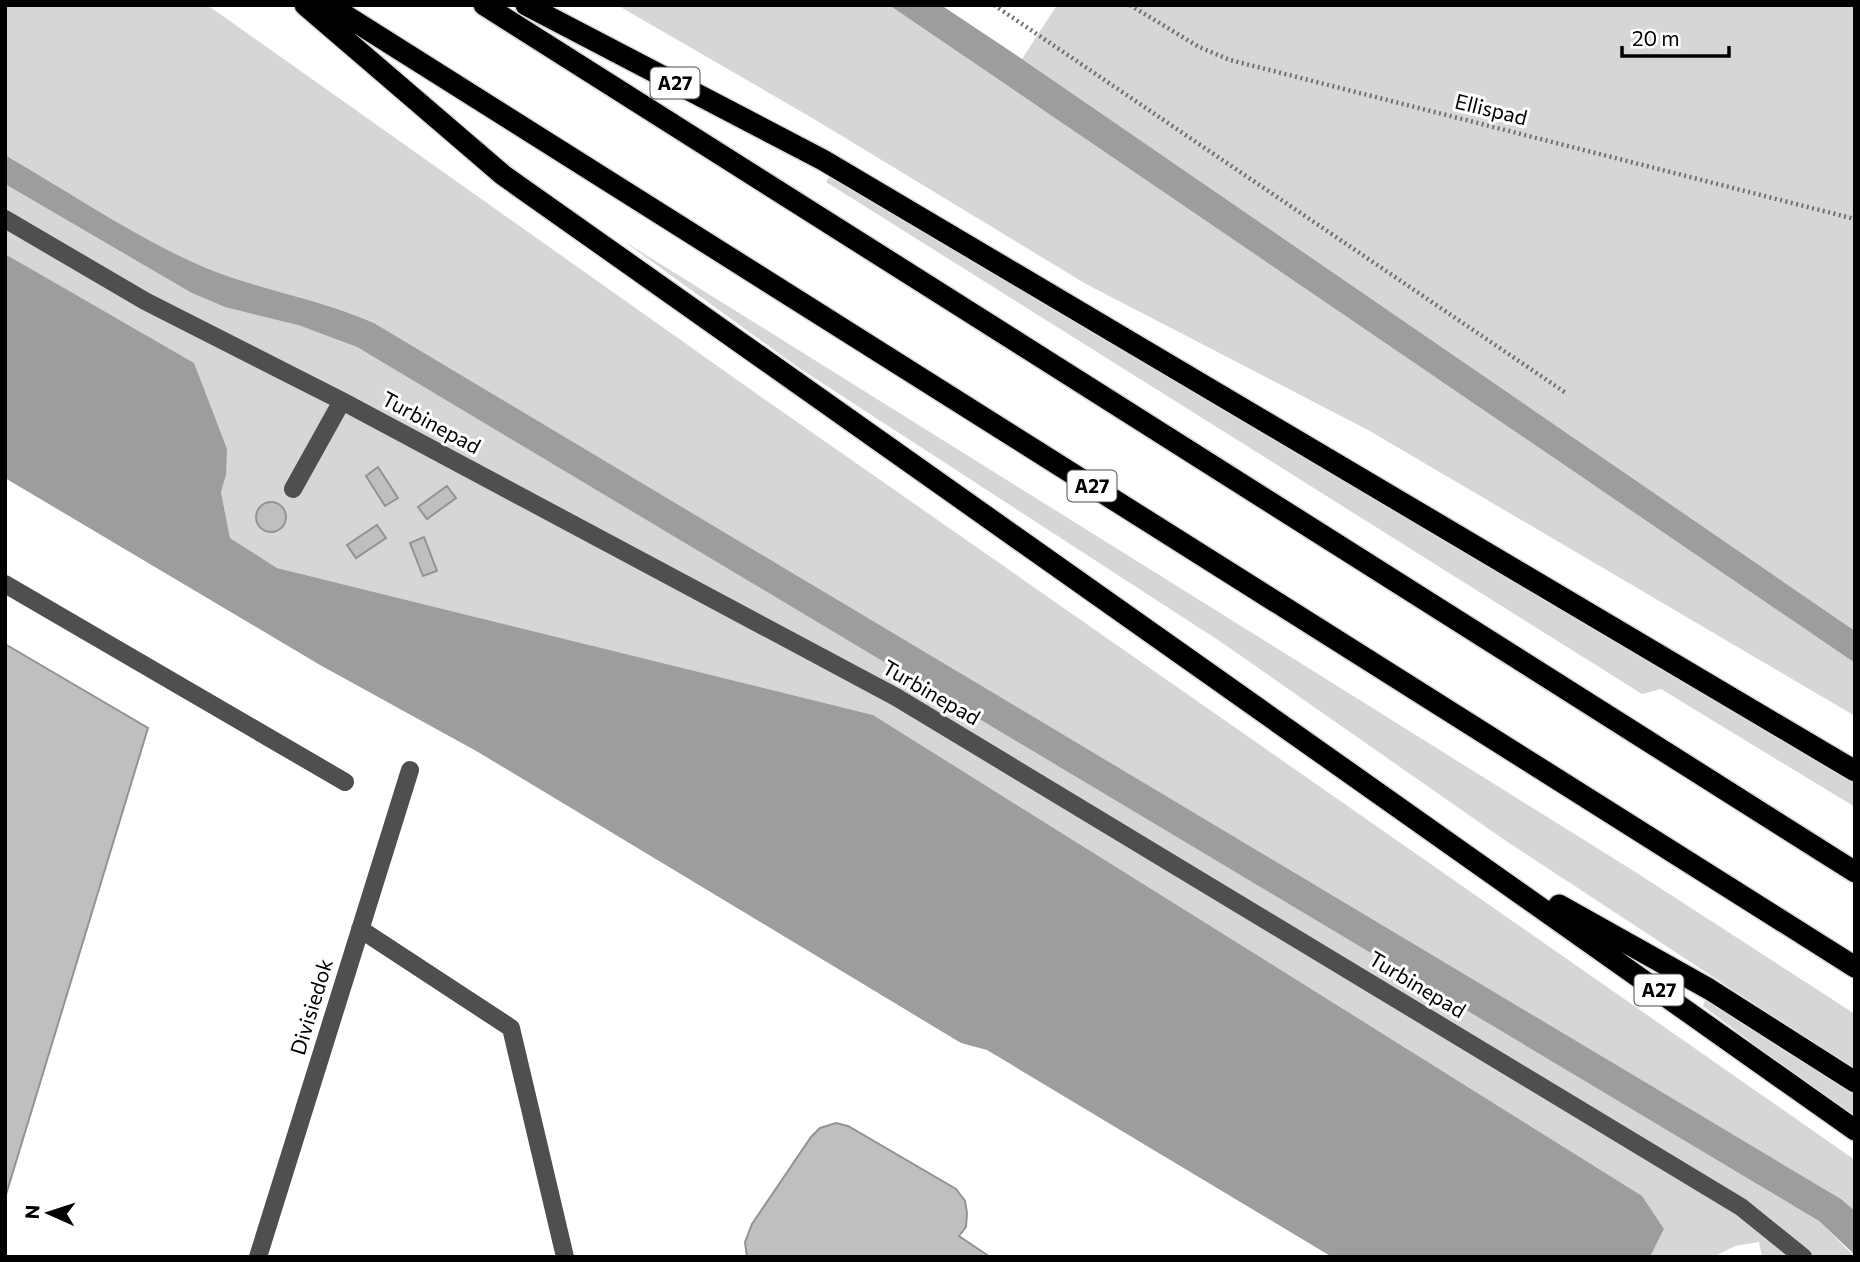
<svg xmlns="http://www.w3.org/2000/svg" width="1860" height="1262" font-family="Commissioner,sans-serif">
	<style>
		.green { fill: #d6d6d6 }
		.water { fill: #9d9d9d }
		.building { fill: #bfbfbf; stroke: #939393; stroke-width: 2 }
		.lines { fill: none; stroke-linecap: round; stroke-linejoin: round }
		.highway-casing { stroke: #dbdbdb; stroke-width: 24 }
		.path { stroke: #717171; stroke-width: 4.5; stroke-dasharray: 2 3.5; stroke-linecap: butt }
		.minor { stroke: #4f4f4f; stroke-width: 18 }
		.highway { stroke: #000; stroke-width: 21 }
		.labels { text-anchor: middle; stroke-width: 6; stroke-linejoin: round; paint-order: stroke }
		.shield { fill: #fff; stroke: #4c4c4c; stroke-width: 2 }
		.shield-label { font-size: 19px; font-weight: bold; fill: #000 }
		.street-label { font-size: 21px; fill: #000; stroke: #fff }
	</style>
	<rect width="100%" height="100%" fill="#fff"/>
	<path class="green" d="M 5,5 L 207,5 L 220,14 L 757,394 L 1855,1160 L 1855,1211 L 1841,1199 L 374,323 C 320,299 260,290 206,268 C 136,238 71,193 5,155 Z
		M 617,5 L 889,5 L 1855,663 L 1855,716 L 1368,430 L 1086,284 L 814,119 Z
		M 1057,5 L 1855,5 L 1855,631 L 1022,59 Z
		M 830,176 L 1607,633 L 1855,783 L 1855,807 L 1661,689 L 1642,694 L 826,182 Z
		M 5,184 L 190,292 L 298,325 L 357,347 L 1819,1221 L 1855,1257 L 1762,1257 L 1759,1242 L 1735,1246 L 1713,1257 L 1650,1257 L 1664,1229 L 1641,1196 L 873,715 L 277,568 L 230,538 L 221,492 L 226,475 L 72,294 L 5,254 Z
		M 622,240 L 1637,873 L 1855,1014 L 1855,1070 L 1506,841 L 1221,642 L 799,368 Z
		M 1706,998 L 1855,1093 L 1855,1120 L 1703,1006 Z"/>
	<path class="water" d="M 889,5 L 941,5 L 1022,59 L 1855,631 L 1855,663 Z
		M 5,155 C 71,193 136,238 206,268 C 260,290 320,299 374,323 L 1841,1199 L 1855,1211 L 1855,1255 L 1819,1221 L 357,347 L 298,325 L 225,307 L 190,292 L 5,184 Z
		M 5,254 L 194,363 L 227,449 L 226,475 L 221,492 L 230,538 L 277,568 L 873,715 L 1642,1196 L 1664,1229 L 1650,1257 L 1332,1257 L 987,1050 L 961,1043 L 478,752 L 320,665 L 5,478 Z"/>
	<path class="building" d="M 378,467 L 398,498 L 385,506 L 366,476 Z
		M 447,486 L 456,498 L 427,519 L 418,507 Z
		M256 517a15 15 0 1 1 30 0a15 15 0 1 1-30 0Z
		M 377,525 L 386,538 L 356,558 L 347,545 Z
		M 424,537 L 437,571 L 423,576 L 410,543 Z
		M 5,644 L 148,728 L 5,1198 Z
		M 836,1123 L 848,1126 L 956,1189 L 965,1201 L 967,1213 L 966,1227 L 959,1236 L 990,1257 L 747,1257 L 745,1242 L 752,1224 L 811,1137 L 820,1128 Z"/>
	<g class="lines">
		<defs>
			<path id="highway" d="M 305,5 L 503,175 L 1855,1130
				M 329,5 L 1855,967
				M 484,5 L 1855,872
				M 526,5 L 823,160 L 1855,771
				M 1559,905 L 1709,989 L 1855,1082"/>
		</defs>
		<use href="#highway" class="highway-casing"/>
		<path class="path" d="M 994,5 L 1566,393
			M 1130,5 L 1199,47 L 1230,60 L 1855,219"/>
		<path class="minor" d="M 5,219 L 145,301 L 342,401 L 896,697 L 1741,1207 L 1803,1257
			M 293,489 L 342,401
			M 5,584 L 345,782
			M 360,929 L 511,1028 L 565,1257
			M 258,1257 L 410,770"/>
		<use href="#highway" class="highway"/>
	</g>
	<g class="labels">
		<g class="shield">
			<rect x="650.5" y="67.5" width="49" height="31" rx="5"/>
			<rect x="1067.5" y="470.5" width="49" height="31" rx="5"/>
			<rect x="1634.5" y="974.5" width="49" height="31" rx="5"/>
		</g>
		<g class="shield-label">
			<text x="675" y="90">A27</text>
			<text x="1092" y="493">A27</text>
			<text x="1659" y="997">A27</text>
		</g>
		<g class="street-label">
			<text transform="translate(1491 110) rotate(14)" y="7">Ellispad</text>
			<text transform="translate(431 423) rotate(28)" y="7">Turbinepad</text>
			<text transform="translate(931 693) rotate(30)" y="7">Turbinepad</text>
			<text transform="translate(1417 985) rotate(31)" y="7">Turbinepad</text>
			<text transform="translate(312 1007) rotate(-73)" y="7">Divisiedok</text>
		</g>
	</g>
	<rect width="1860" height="1262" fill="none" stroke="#000000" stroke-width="14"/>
	<g transform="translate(49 1213) rotate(273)" stroke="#ffffff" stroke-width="5" paint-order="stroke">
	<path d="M0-5L12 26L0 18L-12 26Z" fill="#000000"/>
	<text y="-10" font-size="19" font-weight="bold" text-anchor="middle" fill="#000000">N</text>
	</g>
	<path d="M1622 46v10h107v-10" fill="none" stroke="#000000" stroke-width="3.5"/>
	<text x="1632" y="46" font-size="21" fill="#000000" stroke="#ffffff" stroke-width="5" paint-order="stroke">20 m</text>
</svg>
